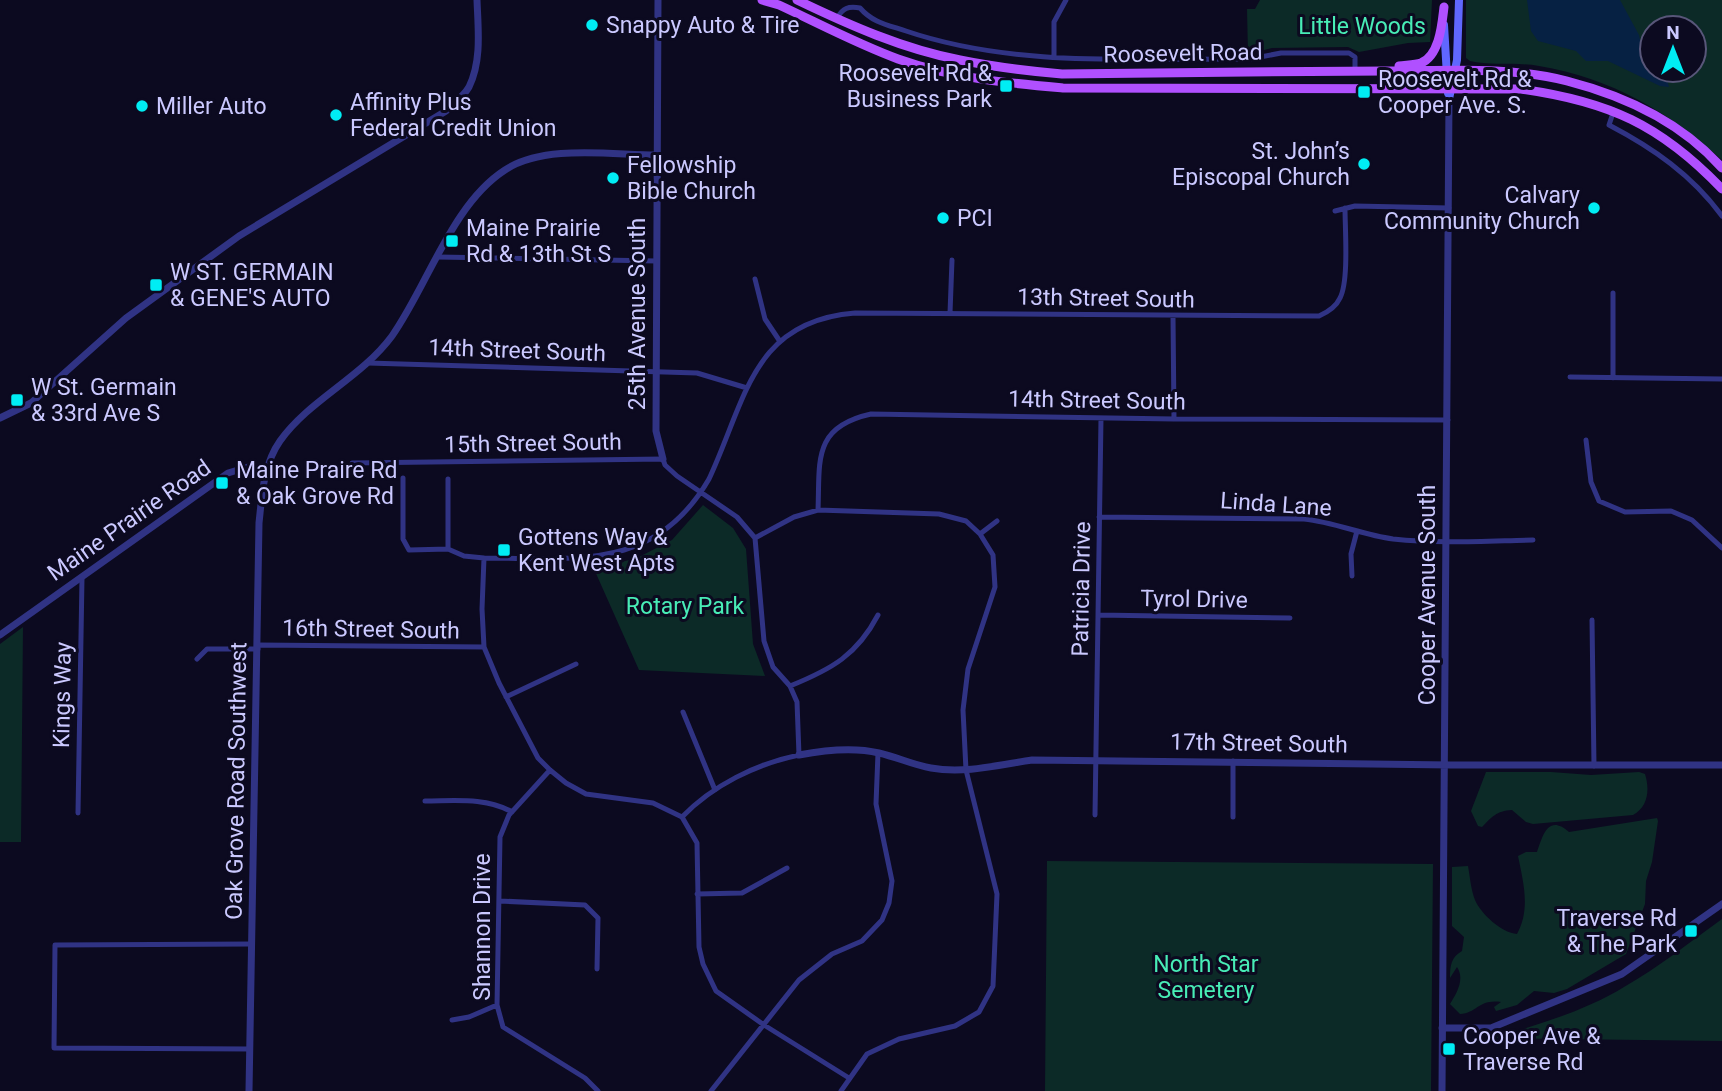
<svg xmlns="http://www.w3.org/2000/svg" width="1722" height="1091" font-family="Roboto,sans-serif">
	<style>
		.green { fill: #0c2a27; fill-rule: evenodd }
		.water { fill: #062143 }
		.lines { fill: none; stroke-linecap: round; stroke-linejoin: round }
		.minor { stroke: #303384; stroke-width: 5 }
		.tertiary { stroke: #303384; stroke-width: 7 }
		.secondary { stroke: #6067ff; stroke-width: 8 }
		.primary { stroke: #b050ff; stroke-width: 9 }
		.poi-dot { fill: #00edf4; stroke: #0c0a20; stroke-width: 2.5 }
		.labels { text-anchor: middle; stroke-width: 6; stroke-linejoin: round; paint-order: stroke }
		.poi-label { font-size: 23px; fill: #cbc9ff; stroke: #0c0a20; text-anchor: start }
		.park-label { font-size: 23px; fill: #48ecb6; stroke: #0c0a20 }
		.street-label { font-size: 23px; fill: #cbc9ff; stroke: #0c0a20 }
	</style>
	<rect width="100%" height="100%" fill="#0c0a20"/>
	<path class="green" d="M 1260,0 L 1432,0 L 1430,42 L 1408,43 L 1359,52 L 1348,47 L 1272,48 L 1248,54 L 1247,9 L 1255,9 Z
		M 1466,0 L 1722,0 L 1722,160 C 1669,112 1611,78 1539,66 C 1517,62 1491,66 1470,61 L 1466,58 ZM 1652,28 L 1694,28 L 1694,70 L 1652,70 Z
		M 703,505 L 733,528 L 746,549 L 753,644 L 765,676 L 639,670 L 594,569 L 637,558 L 672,540 Z
		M 23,627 L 21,842 L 0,842 L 0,644 Z
		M 1486,772 L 1551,772 L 1591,775 L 1639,772 L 1645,774 C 1650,790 1648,807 1633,815 L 1533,824 L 1526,822 L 1512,810 C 1496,811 1492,817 1482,827 L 1478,826 L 1471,811 Z
		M 1657,818 L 1658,821 L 1652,862 L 1646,881 L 1645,904 L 1626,954 L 1567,989 L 1554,993 L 1534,991 L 1517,1005 L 1496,1011 L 1494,1007 L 1501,1002 C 1478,999 1478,1013 1460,1014 L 1450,1004 C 1457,993 1465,979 1457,967 L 1450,978 C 1450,966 1451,957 1462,951 L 1464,937 L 1452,926 L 1452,867 L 1468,866 C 1470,877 1471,890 1475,900 C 1481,914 1502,933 1517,934 C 1531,909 1523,881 1518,856 L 1526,852 L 1537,852 C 1543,835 1548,814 1569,832 Z
		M 1047,861 L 1433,864 L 1431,1091 L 1045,1091 Z
		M 1722,919 L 1722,1041 L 1493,1038 C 1537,1025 1585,1011 1624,987 C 1659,967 1690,942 1722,919 Z"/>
	<path class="water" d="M 1527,0 L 1620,0 L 1639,35 L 1643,54 L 1652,70 L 1655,70 L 1667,80 L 1669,87 L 1660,86 L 1608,61 L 1586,61 L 1576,51 L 1538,41 L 1531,31 Z"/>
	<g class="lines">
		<path class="minor" d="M 837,18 C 843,8 848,6 860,8 C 873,23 888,25 906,31 C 1015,68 1136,58 1250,59 L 1281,53 L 1349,53 L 1355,57 L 1355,71
			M 1054,57 L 1054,22 L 1066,0
			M 1614,110 L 1609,125 C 1653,148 1692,175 1722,216
			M 1335,211 L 1355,206 L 1449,208
			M 438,257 L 657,261
			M 755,279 L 765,319 L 779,340
			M 1613,293 L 1613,378
			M 950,313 L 952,260
			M 1173,316 L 1174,419
			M 368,363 L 697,373 L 747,388
			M 1570,377 L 1722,379
			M 1586,440 L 1591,482 L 1599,501 L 1625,512 L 1671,511 L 1692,520 L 1722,548
			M 352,463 L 663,459 L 665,465 L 677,476 L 737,517 L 755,538 L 764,641 L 773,667 L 790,686 L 797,702 L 799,755 C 756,764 713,785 682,817
			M 403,478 L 403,539 L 409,550 L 448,549 L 464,556 L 484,558
			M 818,510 C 820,461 812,427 871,414 L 1174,419 L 1448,420
			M 1099,517 L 1304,519 C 1334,522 1363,535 1393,539 C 1440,544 1486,541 1533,540
			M 980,534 L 997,521
			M 755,538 L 794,517 L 818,510 L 939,514 L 966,521 L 980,534 L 993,555 L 995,587 L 968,669 L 963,710 L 966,770 L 997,894 L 993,986 L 979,1012 L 955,1026 L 899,1039 L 867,1054 L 841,1091
			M 448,549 L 448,479
			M 1352,576 L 1351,554 L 1357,531
			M 1098,615 L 1290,618
			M 1592,620 L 1594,766
			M 258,645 L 484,647
			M 197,659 L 207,649 L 258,649
			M 790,686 C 832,669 857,655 878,615
			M 506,697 L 576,664
			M 683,712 L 715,790
			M 550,770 L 509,815 L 500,837 L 497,1005 L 503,1027 L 585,1078 L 598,1091
			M 425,801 C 454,801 486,797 512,812
			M 78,813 L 82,578
			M 1095,815 L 1101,418
			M 682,817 L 653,803 L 586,794 L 566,783 L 550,770 L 538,758 L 499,683 L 484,647 L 482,609 L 484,558 C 576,558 655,572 709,479 C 746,400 752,321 855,313 L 1319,316 C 1328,312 1336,307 1340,298 C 1349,281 1345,229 1345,208
			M 682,817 L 697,843 L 699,947 L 703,964 L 716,991 L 764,1025 L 849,1078
			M 1233,817 L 1233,761
			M 697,894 L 742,893 L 787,868
			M 500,901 L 585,905 L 598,918 L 597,969
			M 452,1020 L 469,1017 L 497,1005
			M 250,1049 L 54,1048 L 55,945 L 252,944
			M 711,1091 L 799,980 L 832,954 L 862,941 L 882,920 L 889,903 L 892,881 L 876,804 L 878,753"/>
		<path class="tertiary" d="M 658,0 L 656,431 L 663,459
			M 0,418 L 31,403 L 126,318 L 239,236 L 446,111 C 453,104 464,96 469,87 C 482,61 478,28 477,0
			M 0,635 L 228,473 L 248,467 L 266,472
			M 799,755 C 825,750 854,747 879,753 C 897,757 913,765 931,768 C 964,774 999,765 1032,760 L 1451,765 L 1722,765
			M 1442,1028 L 1491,1028 L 1622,974 L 1722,904
			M 249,1091 L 259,523 C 262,496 263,465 280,441 C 309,400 361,378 392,336 C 428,285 452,204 505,170 C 544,144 612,155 656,155
			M 1442,1091 L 1449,99"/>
		<path class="secondary" d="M 1444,25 L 1448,93
			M 1449,99 L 1457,60 L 1459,0"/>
		<path class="primary" d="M 762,0 L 779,5 C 818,23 857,44 898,59 C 951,78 1008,83 1063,88 L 1521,89 C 1608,101 1661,125 1722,189
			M 797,0 C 849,25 903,49 960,60 C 994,67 1028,71 1062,74 C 1170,73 1279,71 1387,71 C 1446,71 1509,66 1567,81 C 1625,96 1682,123 1722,168
			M 1399,66 C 1406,65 1415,65 1421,63 C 1440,55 1442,23 1444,7"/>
	</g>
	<g class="poi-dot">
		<circle cx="592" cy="25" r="7"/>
		<rect x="999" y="79" width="14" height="14" rx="3.5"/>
		<rect x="1357" y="85" width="14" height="14" rx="3.5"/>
		<circle cx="142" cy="106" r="7"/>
		<circle cx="336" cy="115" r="7"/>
		<circle cx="1364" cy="164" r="7"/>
		<circle cx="613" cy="178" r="7"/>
		<circle cx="1594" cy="208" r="7"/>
		<circle cx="943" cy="218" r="7"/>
		<rect x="445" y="234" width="14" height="14" rx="3.5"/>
		<rect x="149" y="278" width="14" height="14" rx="3.5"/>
		<rect x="10" y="393" width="14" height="14" rx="3.5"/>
		<rect x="215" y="476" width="14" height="14" rx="3.5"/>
		<rect x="497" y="543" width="14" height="14" rx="3.5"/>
		<rect x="1684" y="924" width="14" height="14" rx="3.5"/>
		<rect x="1442" y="1042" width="14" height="14" rx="3.5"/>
	</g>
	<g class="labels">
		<g class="poi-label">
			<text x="606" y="33">Snappy Auto &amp; Tire</text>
			<text x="992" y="81" text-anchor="end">Roosevelt Rd &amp;<tspan x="992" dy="26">Business Park</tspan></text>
			<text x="1378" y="87">Roosevelt Rd &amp;<tspan x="1378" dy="26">Cooper Ave. S.</tspan></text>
			<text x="350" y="110">Affinity Plus<tspan x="350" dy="26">Federal Credit Union</tspan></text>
			<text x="156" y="114">Miller Auto</text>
			<text x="1350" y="159" text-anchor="end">St. John’s<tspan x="1350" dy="26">Episcopal Church</tspan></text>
			<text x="627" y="173">Fellowship<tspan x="627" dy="26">Bible Church</tspan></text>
			<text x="1580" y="203" text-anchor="end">Calvary<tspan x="1580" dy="26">Community Church</tspan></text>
			<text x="957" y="226">PCI</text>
			<text x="466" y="236">Maine Prairie<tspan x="466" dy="26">Rd &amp; 13th St S</tspan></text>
			<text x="170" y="280">W ST. GERMAIN<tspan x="170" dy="26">&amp; GENE'S AUTO</tspan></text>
			<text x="31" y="395">W St. Germain<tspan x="31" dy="26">&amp; 33rd Ave S</tspan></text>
			<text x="236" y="478">Maine Praire Rd<tspan x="236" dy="26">&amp; Oak Grove Rd</tspan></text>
			<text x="518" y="545">Gottens Way &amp;<tspan x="518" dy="26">Kent West Apts</tspan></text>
			<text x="1677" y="926" text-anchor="end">Traverse Rd<tspan x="1677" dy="26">&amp; The Park</tspan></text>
			<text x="1463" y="1044">Cooper Ave &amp;<tspan x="1463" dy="26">Traverse Rd</tspan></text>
		</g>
		<g class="park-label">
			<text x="1362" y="34">Little Woods</text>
			<text x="685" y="614">Rotary Park</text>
			<text x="1206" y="972">North Star<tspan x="1206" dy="26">Semetery</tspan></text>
		</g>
		<g class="street-label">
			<text transform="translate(1183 53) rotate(-1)" y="8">Roosevelt Road</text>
			<text transform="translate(1106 298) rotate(1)" y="8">13th Street South</text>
			<text transform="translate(637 314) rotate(-90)" y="8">25th Avenue South</text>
			<text transform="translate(517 350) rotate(2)" y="8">14th Street South</text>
			<text transform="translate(1097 400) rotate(1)" y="8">14th Street South</text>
			<text transform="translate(533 443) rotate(-1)" y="8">15th Street South</text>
			<text transform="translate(1276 504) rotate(4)" y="8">Linda Lane</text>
			<text transform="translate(129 520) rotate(-35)" y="8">Maine Prairie Road</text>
			<text transform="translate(1081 589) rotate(-89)" y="8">Patricia Drive</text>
			<text transform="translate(1427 595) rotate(-90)" y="8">Cooper Avenue South</text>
			<text transform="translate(1194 599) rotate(1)" y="8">Tyrol Drive</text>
			<text transform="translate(371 629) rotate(1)" y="8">16th Street South</text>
			<text transform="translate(62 695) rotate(-89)" y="8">Kings Way</text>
			<text transform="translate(1259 743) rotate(1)" y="8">17th Street South</text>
			<text transform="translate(236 781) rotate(-89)" y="8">Oak Grove Road Southwest</text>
			<text transform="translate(482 927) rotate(-90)" y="8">Shannon Drive</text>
		</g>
	</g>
	<g transform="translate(1673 49)"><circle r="33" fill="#0c0a20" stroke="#585679" stroke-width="2"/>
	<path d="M0-5L12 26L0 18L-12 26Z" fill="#00edf4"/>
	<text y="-10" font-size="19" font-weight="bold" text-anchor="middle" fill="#cbc9ff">N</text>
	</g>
</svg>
